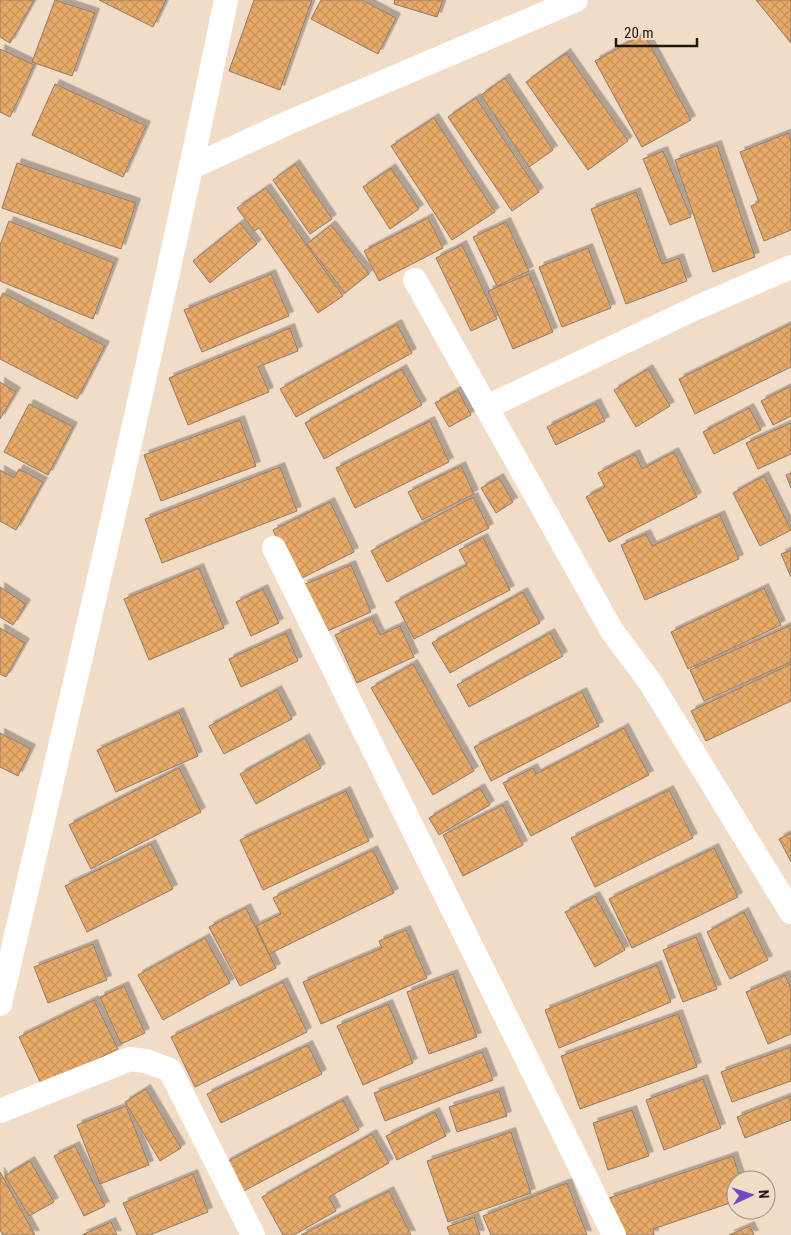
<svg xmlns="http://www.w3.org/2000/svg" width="791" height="1235" font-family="'Roboto Condensed',sans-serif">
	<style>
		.building { fill: url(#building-cross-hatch); stroke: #8f7c6a; filter: url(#shadow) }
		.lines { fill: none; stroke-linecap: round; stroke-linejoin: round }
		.street { stroke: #fff; stroke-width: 24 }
	</style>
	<defs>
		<pattern id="building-cross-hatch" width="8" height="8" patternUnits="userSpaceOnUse" patternTransform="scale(1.25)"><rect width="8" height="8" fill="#e9aa69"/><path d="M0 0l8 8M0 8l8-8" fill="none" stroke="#c7925a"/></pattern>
		<filter id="shadow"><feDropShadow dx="4.5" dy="-4.5" stdDeviation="0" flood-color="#0004"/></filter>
	</defs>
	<rect width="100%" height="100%" fill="#f1dcc8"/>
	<path class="building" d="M 0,0 L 34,0 L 10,43 L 0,37 Z
		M 55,0 L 95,13 L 72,76 L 32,62 Z
		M 99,0 L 166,0 L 153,27 Z
		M 254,0 L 312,0 L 280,90 L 229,71 Z
		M 321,0 L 362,0 L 396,18 L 378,54 L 311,19 Z
		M 395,0 L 443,0 L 437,17 L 394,4 Z
		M 756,0 L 791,0 L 791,43 Z
		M 644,34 L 691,120 L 642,147 L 595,61 Z
		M 0,49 L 34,65 L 10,117 L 0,112 Z
		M 566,53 L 628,141 L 588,170 L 526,82 Z
		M 505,78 L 553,150 L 529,167 L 481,95 Z
		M 55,84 L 146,126 L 123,177 L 32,135 Z
		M 476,98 L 539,192 L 512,211 L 448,117 Z
		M 434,118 L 495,212 L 452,240 L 391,146 Z
		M 788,133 L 791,140 L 791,230 L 764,241 L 751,206 L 759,202 L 740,152 Z
		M 717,145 L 755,257 L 713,272 L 675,160 Z
		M 663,151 L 691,217 L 670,225 L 643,159 Z
		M 17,163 L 136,203 L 121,249 L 2,208 Z
		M 295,164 L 332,219 L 310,234 L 273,180 Z
		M 391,168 L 419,209 L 390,229 L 363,187 Z
		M 266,188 L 343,296 L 318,313 L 259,228 L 254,231 L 237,208 Z
		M 636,192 L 662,264 L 679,258 L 687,281 L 626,304 L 591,209 Z
		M 428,218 L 443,248 L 379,281 L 364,251 Z
		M 9,221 L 114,263 L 93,319 L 0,281 L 0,245 Z
		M 506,222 L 529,271 L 497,286 L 473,237 Z
		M 240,223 L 257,244 L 210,283 L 193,261 Z
		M 331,225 L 369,274 L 345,293 L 307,244 Z
		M 462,245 L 497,319 L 471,331 L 436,258 Z
		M 588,248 L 611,308 L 562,327 L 539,267 Z
		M 271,274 L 289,316 L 202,352 L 184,310 Z
		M 529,274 L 553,332 L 513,349 L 488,291 Z
		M 3,293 L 105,346 L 77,399 L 0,359 L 0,299 Z
		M 397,324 L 412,353 L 296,417 L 280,389 Z
		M 791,324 L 791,367 L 695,414 L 679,379 Z
		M 290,328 L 298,351 L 258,367 L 269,392 L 188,425 L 169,378 Z
		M 402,369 L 422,405 L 324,459 L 305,423 Z
		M 648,369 L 670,406 L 636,427 L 614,390 Z
		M 0,382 L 16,392 L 0,419 Z
		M 791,386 L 791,416 L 773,425 L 761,401 Z
		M 458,390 L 471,415 L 449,427 L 435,403 Z
		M 596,403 L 605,421 L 556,445 L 547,427 Z
		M 29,404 L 73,427 L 48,475 L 4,452 Z
		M 749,408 L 761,430 L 714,454 L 703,432 Z
		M 240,420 L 256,466 L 161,501 L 144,455 Z
		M 430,421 L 449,462 L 355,508 L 336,468 Z
		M 791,423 L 791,454 L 758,469 L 746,443 Z
		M 674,452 L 697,497 L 609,542 L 586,497 L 605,487 L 598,473 L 635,454 L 642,469 Z
		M 461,466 L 474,494 L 422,520 L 408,492 Z
		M 280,467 L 297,511 L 162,563 L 145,519 Z
		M 19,469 L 43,482 L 16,530 L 0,521 L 0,470 L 14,478 Z
		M 791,473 L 791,488 L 786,475 Z
		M 764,476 L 791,530 L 760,546 L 733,493 Z
		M 499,478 L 513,502 L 496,513 L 481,488 Z
		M 473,497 L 489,528 L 387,582 L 371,551 Z
		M 330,502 L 354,552 L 298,580 L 273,530 Z
		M 720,515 L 739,559 L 645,600 L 621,545 L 646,534 L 652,546 Z
		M 483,538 L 510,590 L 414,639 L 395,602 L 467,565 L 459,550 Z
		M 791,550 L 791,577 L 781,554 Z
		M 351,565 L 371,612 L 323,633 L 303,585 Z
		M 199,568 L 224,628 L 149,660 L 124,599 Z
		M 0,587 L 26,604 L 13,625 L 0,617 Z
		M 764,588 L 781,625 L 688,669 L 671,632 Z
		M 263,589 L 279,623 L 251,636 L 236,602 Z
		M 523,592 L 540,623 L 450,673 L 432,643 Z
		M 372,618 L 380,635 L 400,626 L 414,657 L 357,683 L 335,635 Z
		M 791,625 L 791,662 L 704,701 L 690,670 Z
		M 0,628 L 25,643 L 6,677 L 0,674 Z
		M 286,633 L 298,661 L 241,687 L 229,659 Z
		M 550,633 L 563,656 L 469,707 L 457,685 Z
		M 413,664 L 474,771 L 433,795 L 371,688 Z
		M 791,664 L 791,701 L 706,741 L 691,711 Z
		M 277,690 L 292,719 L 224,754 L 209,726 Z
		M 582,692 L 599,726 L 491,781 L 474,747 Z
		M 179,712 L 198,756 L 116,792 L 97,750 Z
		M 624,728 L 649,775 L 531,836 L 503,783 L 533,768 L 536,774 Z
		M 0,733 L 31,749 L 18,776 L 0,767 Z
		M 305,738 L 321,768 L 256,804 L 240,774 Z
		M 179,768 L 201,812 L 91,869 L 69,825 Z
		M 480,788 L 490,805 L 439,835 L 429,818 Z
		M 669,790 L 693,838 L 595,887 L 571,838 Z
		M 346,791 L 369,841 L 263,890 L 240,840 Z
		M 503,805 L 523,845 L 463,876 L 443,835 Z
		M 791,833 L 791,862 L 779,839 Z
		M 151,844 L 173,889 L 87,932 L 65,886 Z
		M 714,848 L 738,897 L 632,948 L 609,899 Z
		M 373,850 L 394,893 L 269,954 L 256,926 L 281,914 L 273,898 Z
		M 595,896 L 625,950 L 595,967 L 565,912 Z
		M 246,908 L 276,968 L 240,986 L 209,927 Z
		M 744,912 L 768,960 L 730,979 L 707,932 Z
		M 406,930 L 427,978 L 321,1024 L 303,982 L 382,948 L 379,941 Z
		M 696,937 L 717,989 L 683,1002 L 663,950 Z
		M 205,938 L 230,983 L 163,1020 L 138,975 Z
		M 93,944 L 107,980 L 48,1003 L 34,967 Z
		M 657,965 L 671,1002 L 559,1048 L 545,1010 Z
		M 453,974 L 477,1037 L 429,1054 L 407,992 Z
		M 785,975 L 791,989 L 791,1034 L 768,1044 L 746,992 Z
		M 283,982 L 307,1032 L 195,1087 L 171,1037 Z
		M 124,986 L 145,1033 L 121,1044 L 100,997 Z
		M 94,1000 L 118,1049 L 42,1086 L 19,1037 Z
		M 388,1004 L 413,1063 L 363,1085 L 337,1026 Z
		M 678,1014 L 697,1067 L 580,1109 L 561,1056 Z
		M 308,1045 L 322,1074 L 221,1123 L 207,1094 Z
		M 791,1047 L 791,1081 L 732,1102 L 721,1072 Z
		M 482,1052 L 493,1080 L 385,1121 L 374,1093 Z
		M 703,1079 L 721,1128 L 664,1150 L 646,1100 Z
		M 146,1089 L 181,1148 L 160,1161 L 125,1102 Z
		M 499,1091 L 507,1116 L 457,1132 L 449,1107 Z
		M 791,1096 L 791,1120 L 745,1138 L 737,1117 Z
		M 343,1100 L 359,1130 L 240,1193 L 225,1163 Z
		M 126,1106 L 149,1165 L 100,1184 L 77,1125 Z
		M 632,1110 L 649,1156 L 608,1170 L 593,1123 Z
		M 435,1112 L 446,1136 L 397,1160 L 386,1136 Z
		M 511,1132 L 531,1193 L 448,1222 L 427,1161 Z
		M 372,1134 L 389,1163 L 329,1197 L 336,1211 L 294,1235 L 283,1235 L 262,1197 Z
		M 75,1146 L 105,1206 L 84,1216 L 54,1156 Z
		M 733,1156 L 741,1180 L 736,1180 L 736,1201 L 653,1229 L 654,1235 L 621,1235 L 609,1198 Z
		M 30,1161 L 54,1202 L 29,1216 L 5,1176 Z
		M 0,1172 L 35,1235 L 3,1235 L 0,1230 Z
		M 193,1174 L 208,1212 L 150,1235 L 137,1235 L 123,1203 Z
		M 567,1183 L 587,1235 L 491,1235 L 483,1216 Z
		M 389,1191 L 411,1235 L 301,1235 Z
		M 474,1217 L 480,1235 L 450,1235 L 447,1227 Z
		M 111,1222 L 117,1235 L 82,1235 Z
		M 750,1226 L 754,1235 L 729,1235 Z"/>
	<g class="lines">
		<path class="street" d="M 192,167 L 292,121 L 576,0
			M 415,280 L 612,631 L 650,682 L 791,912
			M 487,407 L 696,308 L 791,267
			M 274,548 L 614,1235
			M 0,1004 C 78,670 157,336 226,0
			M 0,1111 L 130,1059 L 146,1061 L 170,1070 L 253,1235"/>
	</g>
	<g transform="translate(751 1195) rotate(86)"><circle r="24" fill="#f1dcc8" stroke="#9d8e7f"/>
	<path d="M0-4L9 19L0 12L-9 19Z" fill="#6e4bc4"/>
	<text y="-8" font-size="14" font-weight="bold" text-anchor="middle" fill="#1f1811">N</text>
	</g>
	<path d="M616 38v8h81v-8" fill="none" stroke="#1f1811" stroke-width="2.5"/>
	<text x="624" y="38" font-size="15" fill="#1f1811" stroke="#f1dcc8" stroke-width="4" paint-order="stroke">20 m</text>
</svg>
